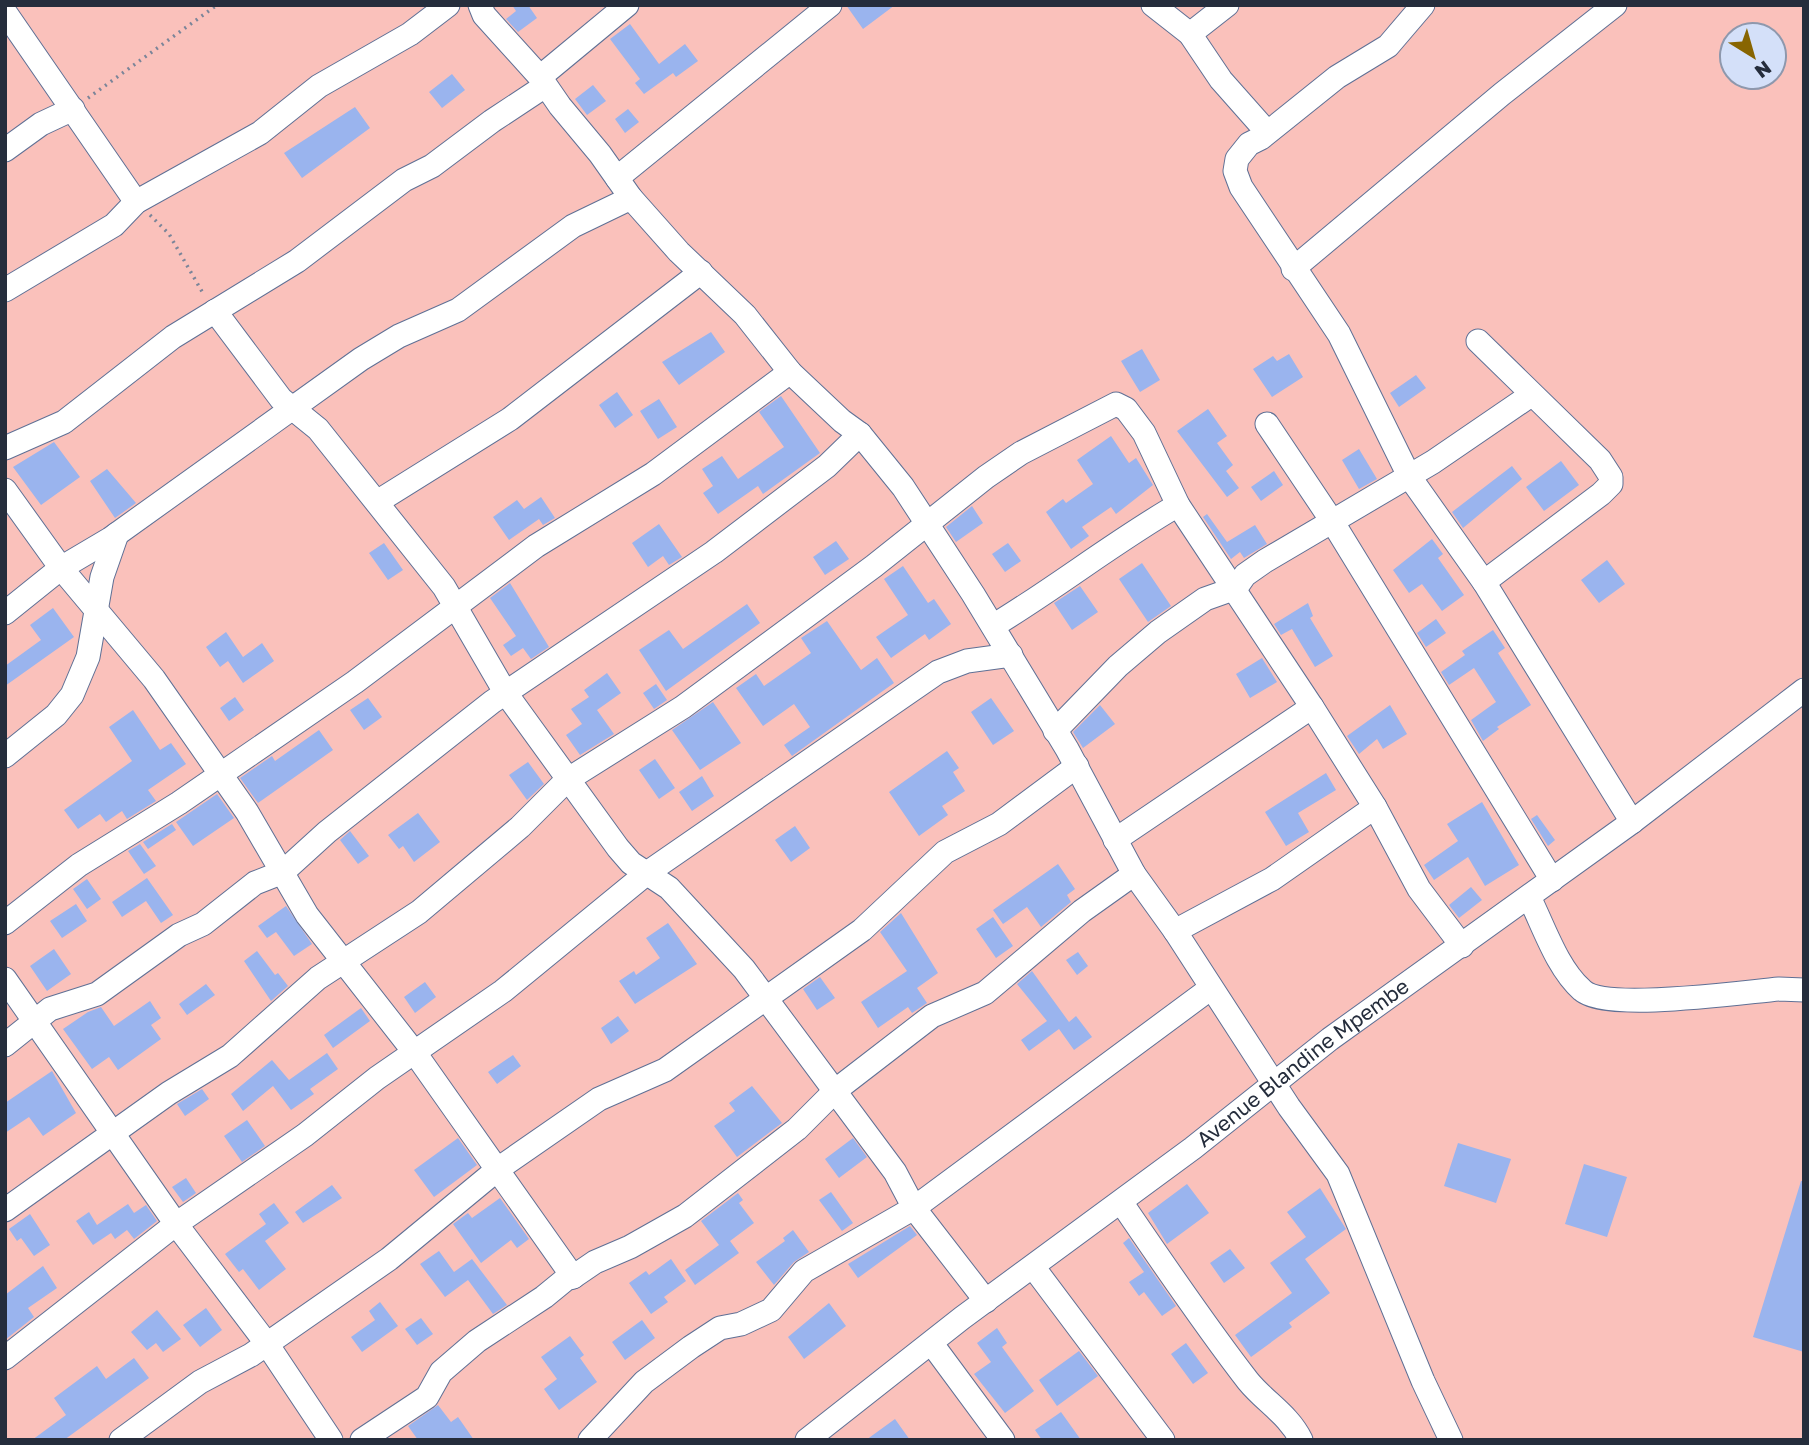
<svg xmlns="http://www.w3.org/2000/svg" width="1809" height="1445" font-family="'Golos Text',sans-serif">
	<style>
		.green { fill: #fac1bb; fill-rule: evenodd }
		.building { fill: #9ab4ee }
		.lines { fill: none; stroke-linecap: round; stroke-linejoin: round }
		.minor-casing { stroke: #5f7095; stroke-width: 25 }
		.path { stroke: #7b8599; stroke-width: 3.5; stroke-dasharray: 2 5; stroke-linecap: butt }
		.minor { stroke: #fff; stroke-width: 23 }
		.labels { text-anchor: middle; stroke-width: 6; stroke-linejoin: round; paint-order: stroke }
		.street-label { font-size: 21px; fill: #252d3c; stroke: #d4e0f9 }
	</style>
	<rect width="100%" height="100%" fill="#d4e0f9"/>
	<path class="green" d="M 5,5 L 1804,5 L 1804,1440 L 5,1440 ZM 1732,35 L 1774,35 L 1774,77 L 1732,77 Z"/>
	<path class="building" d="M 512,5 L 528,5 L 537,18 L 518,32 L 506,19 L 516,11 Z
		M 846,5 L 895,5 L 863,29 Z
		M 630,24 L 659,64 L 685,44 L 698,61 L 676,77 L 673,73 L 644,94 L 635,83 L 640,79 L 610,39 Z
		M 452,74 L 465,90 L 442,108 L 429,92 Z
		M 593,85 L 606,101 L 587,115 L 575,99 Z
		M 355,107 L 370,128 L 302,178 L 284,153 Z
		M 628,109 L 639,122 L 625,133 L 615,119 Z
		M 711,332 L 725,352 L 679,385 L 662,362 Z
		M 1142,349 L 1160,380 L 1140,392 L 1121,361 Z
		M 1289,354 L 1303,377 L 1272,397 L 1253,369 L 1273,356 L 1277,361 Z
		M 1416,375 L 1426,388 L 1399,407 L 1390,393 Z
		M 617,392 L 633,415 L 615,428 L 599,405 Z
		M 781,396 L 820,453 L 763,494 L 758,486 L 718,514 L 703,493 L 713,486 L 702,469 L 722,456 L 738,479 L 784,447 L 759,412 Z
		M 659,399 L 677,427 L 658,439 L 640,411 Z
		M 1208,409 L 1227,436 L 1217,443 L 1233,465 L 1226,471 L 1239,488 L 1227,497 L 1177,431 Z
		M 1111,436 L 1129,463 L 1136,458 L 1153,485 L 1116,514 L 1111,507 L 1082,527 L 1089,536 L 1071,549 L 1046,512 L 1063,499 L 1066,503 L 1093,484 L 1077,460 Z
		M 54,442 L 80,477 L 41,505 L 13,467 Z
		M 1359,449 L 1377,479 L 1359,489 L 1342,460 Z
		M 1561,461 L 1579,485 L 1544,511 L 1526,487 Z
		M 1512,466 L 1522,479 L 1463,528 L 1452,512 Z
		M 107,469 L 136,503 L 115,518 L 90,481 Z
		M 1274,471 L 1283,485 L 1261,501 L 1251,487 Z
		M 541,497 L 555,518 L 543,525 L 539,519 L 509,540 L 493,517 L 517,500 L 524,509 Z
		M 972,506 L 983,523 L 956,542 L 946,527 Z
		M 1207,514 L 1227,542 L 1255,525 L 1267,544 L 1244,558 L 1240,552 L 1231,559 L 1203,517 Z
		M 659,524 L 682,557 L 669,565 L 663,556 L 648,567 L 632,543 Z
		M 1432,539 L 1443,554 L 1438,558 L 1464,595 L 1442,611 L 1422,584 L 1409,593 L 1393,570 Z
		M 836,541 L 849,559 L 825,575 L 813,557 Z
		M 384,543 L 403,570 L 388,580 L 369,553 Z
		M 1008,543 L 1021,561 L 1005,572 L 992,554 Z
		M 1607,560 L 1625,584 L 1599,603 L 1581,580 Z
		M 1142,563 L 1171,606 L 1148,622 L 1119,579 Z
		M 903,566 L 928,603 L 934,599 L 951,624 L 929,640 L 925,634 L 891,658 L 876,637 L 908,615 L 884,579 Z
		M 510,583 L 549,647 L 531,659 L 523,648 L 511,656 L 503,645 L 516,636 L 490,598 Z
		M 1080,586 L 1098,612 L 1072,630 L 1054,603 Z
		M 1308,603 L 1313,616 L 1310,618 L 1333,656 L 1315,667 L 1292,629 L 1281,635 L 1274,624 Z
		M 747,604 L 760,623 L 666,691 L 639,650 L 669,630 L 683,649 Z
		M 53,608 L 74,637 L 5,686 L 5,666 L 41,640 L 30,625 Z
		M 1436,619 L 1446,633 L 1426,647 L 1417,633 Z
		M 827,621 L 861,670 L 877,658 L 894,683 L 792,756 L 784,745 L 810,727 L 794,704 L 763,726 L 736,688 L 756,674 L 764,686 L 811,653 L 801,638 Z
		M 1493,630 L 1505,648 L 1498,653 L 1531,705 L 1497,727 L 1499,729 L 1483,741 L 1471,720 L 1496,702 L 1474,668 L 1449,685 L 1441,672 L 1465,655 L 1462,651 Z
		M 226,632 L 243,657 L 262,643 L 274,661 L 243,683 L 228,661 L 220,667 L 206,647 Z
		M 1262,658 L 1277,682 L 1250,698 L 1236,674 Z
		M 607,673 L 621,693 L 597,710 L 614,734 L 580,755 L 566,735 L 582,724 L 571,709 L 589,697 L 584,690 Z
		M 656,684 L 667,700 L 654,709 L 643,693 Z
		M 235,697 L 244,710 L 229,721 L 220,708 Z
		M 368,698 L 382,717 L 364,730 L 350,710 Z
		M 991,698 L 1014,731 L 993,745 L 971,712 Z
		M 713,702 L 741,743 L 700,770 L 672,730 Z
		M 1100,705 L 1115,724 L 1083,748 L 1073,732 Z
		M 1390,705 L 1407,734 L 1383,749 L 1377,739 L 1359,754 L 1347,736 Z
		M 133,710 L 160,750 L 171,743 L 186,764 L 148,790 L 156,801 L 127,819 L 122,811 L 106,822 L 100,814 L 78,829 L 64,810 L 132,761 L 109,727 Z
		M 319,730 L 333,750 L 258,803 L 240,778 L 272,756 L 275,761 Z
		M 947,751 L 959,768 L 953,772 L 965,791 L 942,806 L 948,815 L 919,836 L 889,792 Z
		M 655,759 L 675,788 L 659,799 L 639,770 Z
		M 528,762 L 544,784 L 527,800 L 509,775 Z
		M 1326,773 L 1336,790 L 1298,813 L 1309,832 L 1286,846 L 1265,812 Z
		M 702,776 L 714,796 L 692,811 L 679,792 Z
		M 217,794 L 234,818 L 193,846 L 176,822 Z
		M 1482,802 L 1519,865 L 1485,886 L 1468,857 L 1434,880 L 1424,865 L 1458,841 L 1447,824 Z
		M 418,813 L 440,842 L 414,862 L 403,846 L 399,849 L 388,835 Z
		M 1537,815 L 1555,840 L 1548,846 L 1531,819 Z
		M 172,824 L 176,830 L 148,849 L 143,842 Z
		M 795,826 L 810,848 L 791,862 L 775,840 Z
		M 350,831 L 369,856 L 358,864 L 340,840 Z
		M 140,844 L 156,866 L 144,874 L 128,851 Z
		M 1058,864 L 1075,889 L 1067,895 L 1071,902 L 1041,927 L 1027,907 L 1003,924 L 993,910 Z
		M 147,878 L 173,915 L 161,923 L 146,901 L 122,917 L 112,902 Z
		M 87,879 L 101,899 L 87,909 L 73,889 Z
		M 1471,887 L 1482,900 L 1459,918 L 1449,905 Z
		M 76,904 L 87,921 L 62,938 L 50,921 Z
		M 286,906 L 312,944 L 294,956 L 276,932 L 267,938 L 258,926 Z
		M 901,913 L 938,973 L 917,988 L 927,1003 L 912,1013 L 908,1007 L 878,1028 L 861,1002 L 907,971 L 880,932 Z
		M 993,917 L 1013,946 L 996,958 L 976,929 Z
		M 668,923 L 697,964 L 635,1004 L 619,981 L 634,971 L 636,975 L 660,958 L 646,938 Z
		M 54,949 L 71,974 L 47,991 L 30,966 Z
		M 257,951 L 275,975 L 278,973 L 288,986 L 271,1001 L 244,961 Z
		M 1078,952 L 1088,966 L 1077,975 L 1066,960 Z
		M 1032,971 L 1069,1022 L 1076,1016 L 1092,1037 L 1074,1050 L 1059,1029 L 1029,1051 L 1021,1040 L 1047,1021 L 1017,984 Z
		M 820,977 L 835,998 L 817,1010 L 803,989 Z
		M 425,982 L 436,997 L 415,1013 L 404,997 Z
		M 206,984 L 215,995 L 187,1015 L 179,1004 Z
		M 150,1001 L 161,1018 L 151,1025 L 161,1039 L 118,1070 L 109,1057 L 92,1069 L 63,1029 L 88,1012 L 101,1007 L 114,1026 Z
		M 361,1008 L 370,1021 L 333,1048 L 324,1035 Z
		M 618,1016 L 629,1031 L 611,1044 L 601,1028 Z
		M 327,1053 L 338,1069 L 310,1089 L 314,1094 L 291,1110 L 273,1086 L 243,1111 L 231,1094 L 272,1060 L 289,1080 Z
		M 513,1055 L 521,1066 L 497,1084 L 488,1072 Z
		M 52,1071 L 76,1113 L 43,1136 L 29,1117 L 5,1133 L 5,1103 Z
		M 752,1086 L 782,1123 L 737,1157 L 714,1126 L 735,1111 L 729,1103 Z
		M 202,1089 L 209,1099 L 185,1116 L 177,1104 Z
		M 247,1120 L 265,1146 L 242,1162 L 224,1136 Z
		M 458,1138 L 477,1165 L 434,1197 L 414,1170 Z
		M 853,1138 L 867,1157 L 839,1178 L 825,1159 Z
		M 1458,1143 L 1511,1159 L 1496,1203 L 1444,1186 Z
		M 1584,1164 L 1627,1177 L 1607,1237 L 1565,1224 Z
		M 186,1178 L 196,1193 L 183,1202 L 172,1187 Z
		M 1801,1181 L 1804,1181 L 1804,1352 L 1753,1337 Z
		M 1187,1184 L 1209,1213 L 1167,1244 L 1148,1213 Z
		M 332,1185 L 342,1198 L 303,1223 L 295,1212 Z
		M 1320,1188 L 1346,1229 L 1305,1259 L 1330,1293 L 1289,1323 L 1292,1327 L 1251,1357 L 1235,1335 L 1292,1293 L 1270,1263 L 1306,1237 L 1287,1212 Z
		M 831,1192 L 853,1223 L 842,1231 L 819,1200 Z
		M 738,1193 L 743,1200 L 739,1203 L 754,1223 L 730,1241 L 739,1253 L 695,1285 L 685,1270 L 719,1245 L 701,1221 Z
		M 500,1198 L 529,1239 L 517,1248 L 511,1240 L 481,1263 L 453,1224 L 468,1213 L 472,1218 Z
		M 274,1203 L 289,1223 L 265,1241 L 286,1269 L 259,1290 L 243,1269 L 239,1272 L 225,1254 L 266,1224 L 259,1214 Z
		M 128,1204 L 134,1213 L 146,1205 L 157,1221 L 134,1239 L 127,1230 L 115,1239 L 111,1233 L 93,1245 L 76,1221 L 89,1212 L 97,1225 Z
		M 30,1214 L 50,1245 L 34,1256 L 21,1238 L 17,1241 L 9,1229 Z
		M 910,1226 L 917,1235 L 858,1278 L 848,1264 Z
		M 793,1230 L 809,1252 L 794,1262 L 774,1285 L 756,1262 L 785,1241 L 783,1238 Z
		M 1129,1238 L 1176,1306 L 1162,1316 L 1144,1292 L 1139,1296 L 1129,1282 L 1144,1272 L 1123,1243 Z
		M 1230,1249 L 1245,1268 L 1224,1283 L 1210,1263 Z
		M 439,1251 L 454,1272 L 472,1259 L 507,1305 L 493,1314 L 468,1280 L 445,1297 L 420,1264 Z
		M 671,1259 L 686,1281 L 664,1297 L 668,1302 L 651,1314 L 629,1283 L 646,1271 L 649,1275 Z
		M 43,1266 L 57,1288 L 28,1308 L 34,1317 L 5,1340 L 5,1295 Z
		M 380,1302 L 398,1326 L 362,1352 L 351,1337 L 375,1320 L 369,1311 Z
		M 829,1303 L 846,1326 L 804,1359 L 788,1337 Z
		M 206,1308 L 222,1330 L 200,1347 L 183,1325 Z
		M 157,1310 L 181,1339 L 163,1352 L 156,1343 L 147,1350 L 131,1332 Z
		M 421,1318 L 433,1334 L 417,1345 L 405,1329 Z
		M 642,1320 L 655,1338 L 625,1360 L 612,1342 Z
		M 997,1328 L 1007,1343 L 1002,1347 L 1034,1391 L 1005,1413 L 974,1374 L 991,1362 L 977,1343 Z
		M 570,1336 L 584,1355 L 580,1358 L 597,1382 L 559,1410 L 544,1389 L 557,1379 L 541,1357 Z
		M 1186,1343 L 1208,1373 L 1193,1384 L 1171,1354 Z
		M 1079,1351 L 1098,1376 L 1057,1406 L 1039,1380 Z
		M 134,1358 L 149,1378 L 64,1440 L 32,1440 L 66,1415 L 54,1398 L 97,1366 L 106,1379 Z
		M 438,1405 L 451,1422 L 458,1417 L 474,1440 L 418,1440 L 408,1426 Z
		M 1061,1412 L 1081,1440 L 1042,1440 L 1035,1430 Z
		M 895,1419 L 910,1440 L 866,1440 Z"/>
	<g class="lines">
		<defs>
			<g id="minor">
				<path d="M 480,5 L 484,15 L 540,77 L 560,106 L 600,154 L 631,198 L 679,252 L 745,315 L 790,372 L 842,421 L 860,434 L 903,487 L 973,594 L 1067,749 L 1134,874 L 1175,931 L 1289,1107 L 1338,1174 L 1423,1381 L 1451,1440"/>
				<path d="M 1153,5 L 1190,34 L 1221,80 L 1267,132"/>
				<path d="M 1423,5 L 1388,46 L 1337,77 L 1261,138 L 1249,144 L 1237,159 L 1235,171 L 1241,187 L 1339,334 L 1409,476 L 1484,582 L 1632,822"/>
				<path d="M 5,12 L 136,202"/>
				<path d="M 1190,34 L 1227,5"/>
				<path d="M 540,77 L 627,5"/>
				<path d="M 5,150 L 41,124 L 73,109"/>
				<path d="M 617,178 L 830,5"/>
				<path d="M 1293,269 L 1502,94 L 1615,5"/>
				<path d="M 5,290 L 114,225 L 136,202 L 260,133 L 319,86 L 410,34 L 448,5"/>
				<path d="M 215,311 L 281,399 L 318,429 L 444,587 L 505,692 L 618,848 L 631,863 L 669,888 L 744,969 L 895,1172 L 914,1208 L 986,1301"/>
				<path d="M 1478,341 L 1600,460 L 1611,477 L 1611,484 L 1601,494 L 1484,582"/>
				<path d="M 1267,424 L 1332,521 L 1552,880"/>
				<path d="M 5,448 L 64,422 L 173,337 L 297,261 L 404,180 L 432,166 L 492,121 L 545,86"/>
				<path d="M 5,490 L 61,568 L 154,679 L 247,812 L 307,915 L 415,1053 L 573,1277 L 566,1279 L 544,1297 L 477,1341 L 441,1372 L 427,1397 L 362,1440"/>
				<path d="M 377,502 L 510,419 L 701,272"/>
				<path d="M 5,613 L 61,568 L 110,539 L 361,359 L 399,336 L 458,310 L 573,226 L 631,198"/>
				<path d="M 993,626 C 1056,588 1114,542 1178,505"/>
				<path d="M 1055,731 L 1118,666 L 1158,632 L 1205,599 L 1236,588 L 1245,575 L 1265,561 L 1433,462 L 1531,395"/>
				<path d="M 5,756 L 56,715 L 72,695 L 88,657 L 102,577 L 117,534"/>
				<path d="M 1115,840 L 1312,707"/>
				<path d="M 1529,897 C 1544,927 1557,968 1582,990 C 1605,1012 1743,992 1779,989 L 1804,990"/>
				<path d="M 5,923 L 79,865 L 179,803 L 355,682 L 536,546 L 653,474 L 790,372"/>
				<path d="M 1175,931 L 1272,879 L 1375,807"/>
				<path d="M 5,979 L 176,1224 L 267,1344 L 331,1440"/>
				<path d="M 5,1045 L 50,1009 L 97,994 L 179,935 L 203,924 L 255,883 L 283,872 L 327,832 L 492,702 L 714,552 L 827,466 L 860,434"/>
				<path d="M 1121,1202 C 1162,1262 1203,1323 1248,1381 C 1265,1402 1289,1415 1301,1440"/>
				<path d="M 5,1210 L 169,1093 L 230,1056 L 318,978 L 419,912 L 520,827 L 567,780 L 683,707 L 874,566 L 986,477 L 1021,453 L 1116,404 L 1126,409 L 1144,433 L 1178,505 L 1312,707 L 1375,807 L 1419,889 L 1462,946"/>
				<path d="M 1034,1268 L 1163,1440"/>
				<path d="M 573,1277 L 595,1262 L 630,1247 L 685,1216 L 797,1129 L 836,1090 L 932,1016 L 985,993 L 1082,911 L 1134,874"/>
				<path d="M 932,1344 L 1003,1440"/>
				<path d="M 5,1358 L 176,1224 L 305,1135 L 377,1078 L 503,991 L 647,873 L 938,672 L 967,661 L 1011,655"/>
				<path d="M 121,1440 L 200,1382 L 251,1355 L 389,1259 L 498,1169 L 599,1099 L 665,1070 L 862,930 L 945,852 L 999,824 L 1077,766"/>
				<path d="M 590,1440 L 644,1382 L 691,1347 L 720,1328 L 741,1324 L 771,1310 L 804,1271 L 914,1208 L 1211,988"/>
				<path id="s1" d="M 807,1440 L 962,1318 L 1193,1148 L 1330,1039 L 1632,822 L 1804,690"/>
			</g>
		</defs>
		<use href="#minor" class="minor-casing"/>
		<path class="path" d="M 88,98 L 217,5
			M 150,215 L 169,234 L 204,295"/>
		<use href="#minor" class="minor"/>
	</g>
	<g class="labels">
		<g class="street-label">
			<text dy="7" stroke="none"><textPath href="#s1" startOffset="623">Avenue Blandine Mpembe</textPath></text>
		</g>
	</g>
	<rect width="1809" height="1445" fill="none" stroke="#252d3c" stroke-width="14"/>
	<g transform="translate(1753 56) rotate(143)"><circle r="33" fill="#d4e0f9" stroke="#8e98ad" stroke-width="2"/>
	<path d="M0-5L12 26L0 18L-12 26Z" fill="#886501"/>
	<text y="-10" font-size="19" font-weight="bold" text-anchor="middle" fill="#252d3c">N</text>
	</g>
</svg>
